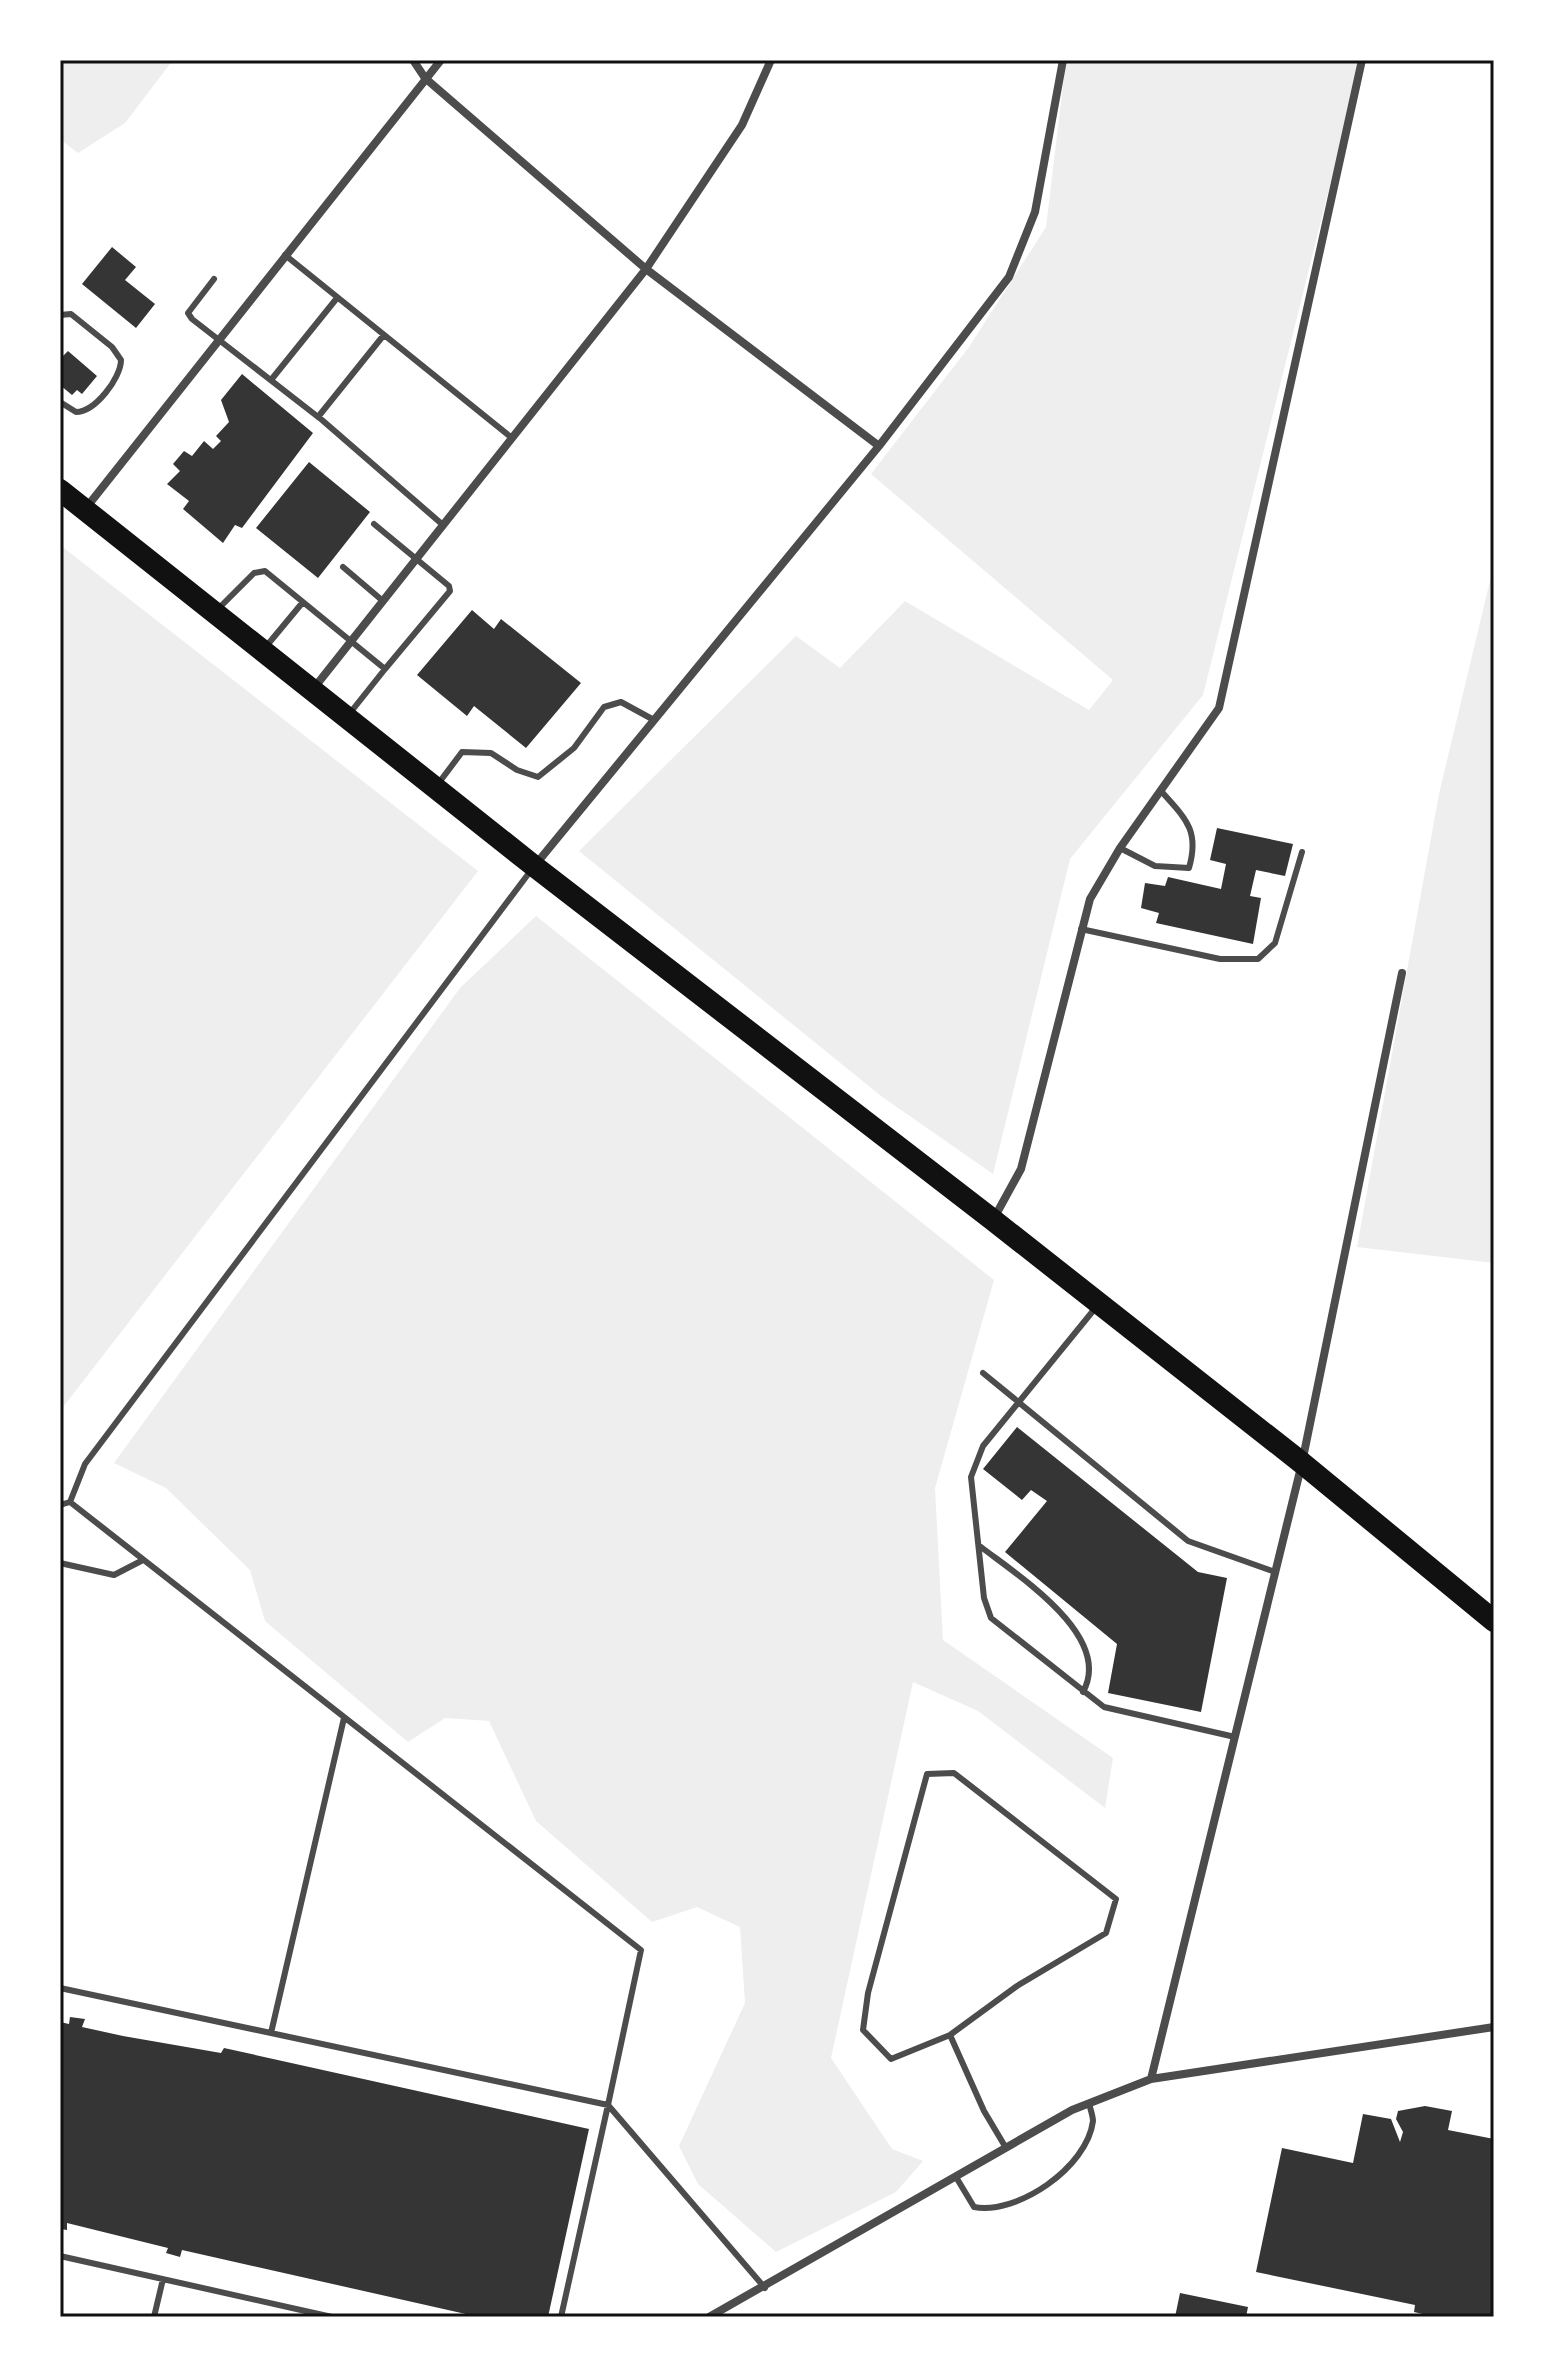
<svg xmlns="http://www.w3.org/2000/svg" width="1554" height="2377" font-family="Commissioner,sans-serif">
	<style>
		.green { fill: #eee }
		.building { fill: #353535 }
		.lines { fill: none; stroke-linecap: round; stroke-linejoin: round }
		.service { stroke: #4c4c4c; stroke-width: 6 }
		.minor { stroke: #4c4c4c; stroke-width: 8 }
		.trunk { stroke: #111; stroke-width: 22 }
		.neatline { fill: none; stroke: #111; stroke-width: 3 }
	</style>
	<rect width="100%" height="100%" fill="#fff"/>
	<path class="green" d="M 60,60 L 173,60 L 125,123 L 78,153 L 60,139 Z
		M 1066,60 L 1361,60 L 1203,695 L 1070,859 L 993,1174 L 881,1096 L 579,851 L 796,636 L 840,668 L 905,601 L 1089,710 L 1113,680 L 871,474 L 969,347 L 1046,227 Z
		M 60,545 L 478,871 L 60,1411 Z
		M 1494,564 L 1494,1263 L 1357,1247 L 1439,794 Z
		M 536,916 L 994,1280 L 935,1488 L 943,1640 L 1113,1758 L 1105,1808 L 978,1711 L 913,1682 L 831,2058 L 892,2149 L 923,2161 L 896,2192 L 776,2252 L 698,2184 L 679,2146 L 745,2003 L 740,1927 L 697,1907 L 652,1922 L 536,1821 L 489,1721 L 445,1718 L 408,1742 L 265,1621 L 250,1570 L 166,1488 L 114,1463 L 460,988 Z"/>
	<path class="building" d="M 112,247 L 136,267 L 125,280 L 155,304 L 136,328 L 82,284 Z
		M 68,351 L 97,376 L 82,394 L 77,390 L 72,395 L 60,385 L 60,359 Z
		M 242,374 L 313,433 L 242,528 L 235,525 L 223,543 L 183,509 L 189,501 L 167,484 L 180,471 L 173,464 L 184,451 L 192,456 L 204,441 L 213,449 L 221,441 L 216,436 L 229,422 L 221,400 Z
		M 309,462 L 370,512 L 318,578 L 256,528 Z
		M 472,610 L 494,629 L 501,619 L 581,683 L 526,748 L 474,706 L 467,716 L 417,675 Z
		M 1217,828 L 1293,844 L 1285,876 L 1256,870 L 1250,896 L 1261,898 L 1253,944 L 1156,923 L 1159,913 L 1141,908 L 1145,883 L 1165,886 L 1168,877 L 1221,889 L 1226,864 L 1210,860 Z
		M 1017,1427 L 1198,1572 L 1227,1578 L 1201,1712 L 1108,1693 L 1117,1644 L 1005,1552 L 1047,1501 L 1031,1490 L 1022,1500 L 983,1469 Z
		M 70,2017 L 85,2019 L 82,2027 L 123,2036 L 221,2053 L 224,2048 L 589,2129 L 548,2317 L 479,2317 L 182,2250 L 180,2257 L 166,2253 L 168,2248 L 67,2223 L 67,2230 L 60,2229 L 60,2022 L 69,2024 Z
		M 1425,2106 L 1452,2111 L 1448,2130 L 1494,2139 L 1494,2317 L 1436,2317 L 1414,2312 L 1415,2305 L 1256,2272 L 1282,2148 L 1353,2163 L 1363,2114 L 1391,2119 L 1400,2142 L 1403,2132 L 1396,2119 L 1398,2111 Z
		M 1180,2293 L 1248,2307 L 1246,2317 L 1175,2317 Z"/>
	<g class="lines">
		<path class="service" d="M 285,255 L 512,438
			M 214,279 L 188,313 L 192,319 L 322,420 L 443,525
			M 60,315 L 71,314 L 112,347 L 121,360 C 121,378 95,412 76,412 L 60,402
			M 271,380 L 337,298
			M 318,417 L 383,336
			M 374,524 L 449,586 L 450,591 L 385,669
			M 343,567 L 383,601
			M 218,609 L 254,573 L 265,571 L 385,669 L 350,713
			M 264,649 L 303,602
			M 438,784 L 462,752 L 491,753 L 517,770 L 538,777 L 574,748 L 604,707 L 621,702 L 654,720
			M 1120,848 L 1155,866 L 1189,868 C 1200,830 1185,818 1161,791
			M 1081,929 L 1220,959 L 1258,959 L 1275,943 L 1302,852
			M 1097,1306 L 983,1446 L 971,1477 L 984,1598 L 991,1618 L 1104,1707 L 1235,1737
			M 983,1373 L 1188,1541 L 1275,1572
			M 70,1502 L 641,1950 L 608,2105 L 765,2288
			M 60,1505 L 70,1502 L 85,1464 L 532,869
			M 981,1547 C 1017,1575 1114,1636 1083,1692
			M 60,1563 L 114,1575 L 143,1560
			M 954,1773 L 1116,1899 L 1106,1933 L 1017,1986 L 950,2035 L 891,2059 L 863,2030 L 868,1993 L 927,1774 Z
			M 60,1988 L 608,2105 L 561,2317
			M 271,2033 L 344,1718
			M 950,2035 L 984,2111 L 1006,2148
			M 956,2177 L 974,2207 C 1017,2215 1087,2168 1093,2121 C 1093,2116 1090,2108 1089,2103
			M 60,2256 L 332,2317
			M 154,2317 L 163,2279"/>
		<path class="minor" d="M 413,60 L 425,78 L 646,269 L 879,446
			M 86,508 L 441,60
			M 314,688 L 646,269 L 742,125 L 771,60
			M 536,864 L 879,446 L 1009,277 L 1035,212 L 1063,60
			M 993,1220 L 1021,1169 L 1090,899 L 1120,848 L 1219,708 L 1362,60
			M 1151,2079 L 1302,1463 L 1402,973
			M 709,2317 L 1072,2110 L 1151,2079 L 1494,2027"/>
		<path class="trunk" d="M 60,490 L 534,866 L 993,1220 L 1302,1463 L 1494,1621"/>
	</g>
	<rect width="1554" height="2377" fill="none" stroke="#ffffff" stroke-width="124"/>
	<rect x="62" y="62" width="1430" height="2253" class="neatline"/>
</svg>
